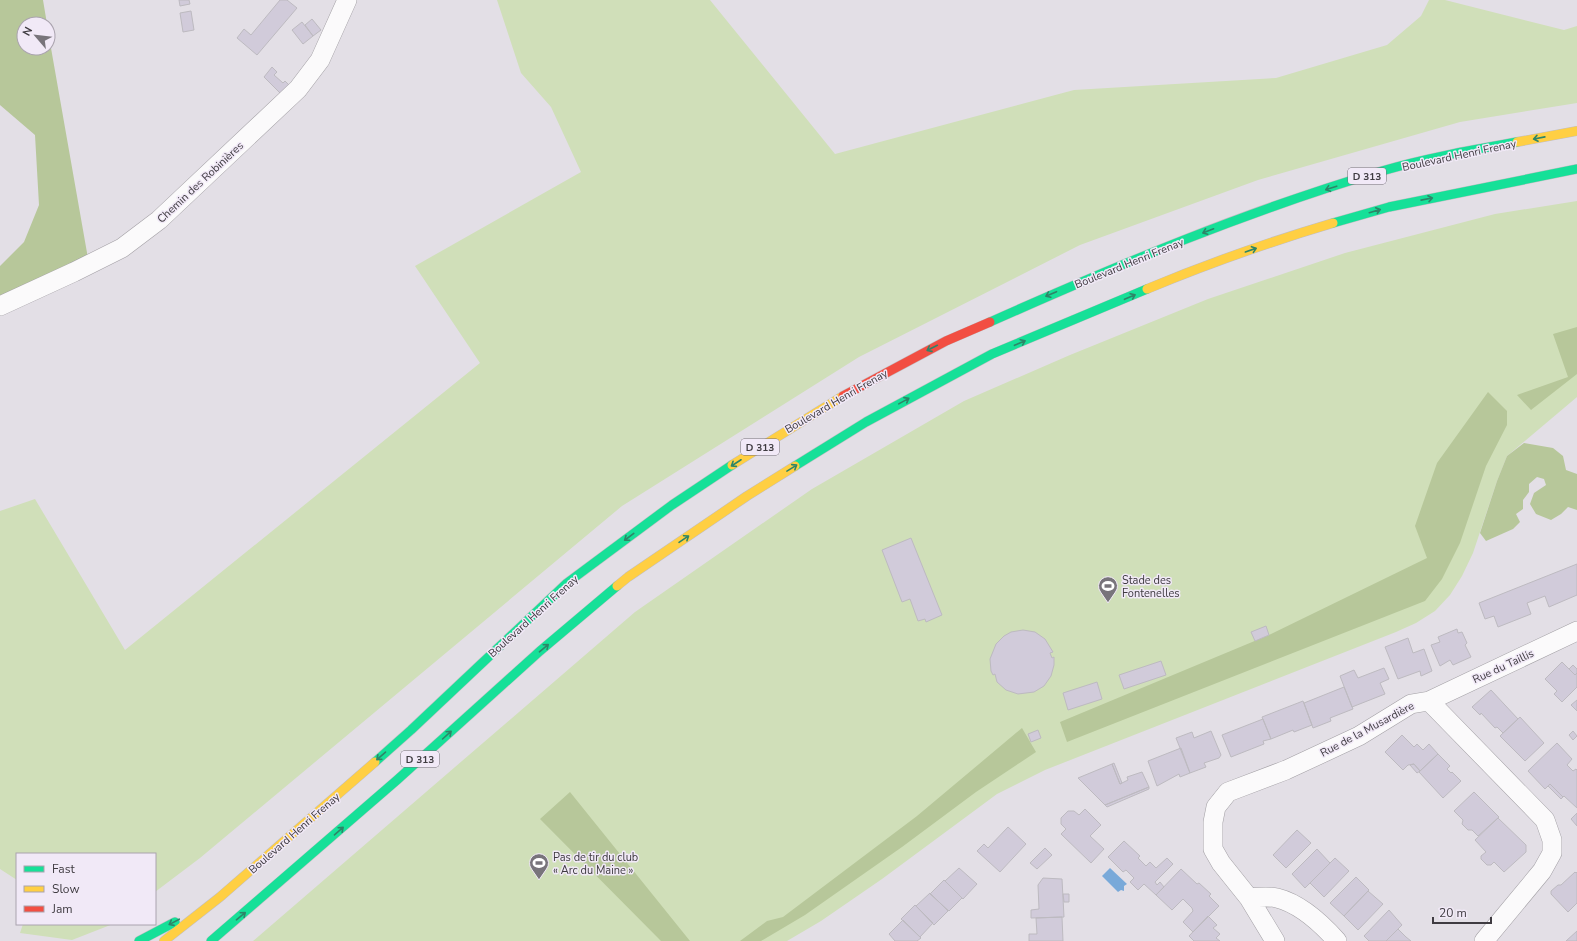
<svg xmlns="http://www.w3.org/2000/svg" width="1577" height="941" font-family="'Nunito Sans',sans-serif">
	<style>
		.green { fill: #d0dfb9 }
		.forest { fill: #b7c79a }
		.water { fill: #79a9d9 }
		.building { fill: #d1cbda; stroke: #bdbac0 }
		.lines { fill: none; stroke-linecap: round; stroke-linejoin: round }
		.street-casing { stroke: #a29fa4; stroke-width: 20 }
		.fast-casing { stroke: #c0bec2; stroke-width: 10 }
		.slow-casing { stroke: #c0bec2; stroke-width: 10 }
		.jam-casing { stroke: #c0bec2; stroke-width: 10 }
		.street { stroke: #fbfafb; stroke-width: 19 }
		.fast { stroke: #16e098; stroke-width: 9 }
		.slow { stroke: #ffcf43; stroke-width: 9 }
		.jam { stroke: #f24e42; stroke-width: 9 }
		.oneway { stroke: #2d8568 }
		.labels { text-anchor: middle; stroke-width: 3; stroke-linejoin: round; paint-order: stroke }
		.shield { fill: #f1e9f7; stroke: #746f78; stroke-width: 1 }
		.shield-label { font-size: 10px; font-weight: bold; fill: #3f3b41 }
		.street-label { font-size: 11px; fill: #3f3b41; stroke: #f1e9f7 }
		.poi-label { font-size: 11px; fill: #3f3b41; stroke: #f1e9f7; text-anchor: start }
	</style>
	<rect width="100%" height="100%" fill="#e3dfe6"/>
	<path class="green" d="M 497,0 L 710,0 L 835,154 L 1074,90 L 1276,78 L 1387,45 L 1421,16 L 1429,0 L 1445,0 L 1564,30 L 1577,26 L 1577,103 L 1460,122 L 1258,180 L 1080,245 L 859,357 L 622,506 L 200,858 L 155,892 L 155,854 L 17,854 L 17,880 L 0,869 L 0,511 L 35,499 L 125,650 L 480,363 L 415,266 L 581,172 L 551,107 L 521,73 Z
		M 1577,201 L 1577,397 L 1507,456 L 1497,481 L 1473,553 L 1462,576 L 1450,595 L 1435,611 L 1416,623 L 1396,632 L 1045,770 L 997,794 L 882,879 L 821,921 L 787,941 L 253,941 L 635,612 L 812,489 L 964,401 L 1070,355 L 1208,299 L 1345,253 L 1495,214 Z
		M 23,924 L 113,924 L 72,940 L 20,933 Z"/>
	<path class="forest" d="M 0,0 L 43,0 L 47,24 L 24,24 L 24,48 L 48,48 L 48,31 L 89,264 L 0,309 L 0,266 L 24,242 L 39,205 L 35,135 L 0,105 Z
		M 1577,327 L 1577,374 L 1531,410 L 1517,395 L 1568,377 L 1553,334 Z
		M 1488,392 L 1507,411 L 1507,425 L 1486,466 L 1460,543 L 1442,579 L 1425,601 L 1067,742 L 1060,722 L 1269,635 L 1427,558 L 1415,526 L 1437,463 Z
		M 1524,443 L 1553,448 L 1563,456 L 1566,470 L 1577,474 L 1577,510 L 1568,507 L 1561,514 L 1551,520 L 1536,514 L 1530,504 L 1534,493 L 1546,485 L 1544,479 L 1537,477 L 1529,484 L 1529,492 L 1523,500 L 1523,509 L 1516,514 L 1520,522 L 1513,529 L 1486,541 L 1480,533 L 1497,481 L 1507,456 Z
		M 1022,728 L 1036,752 L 976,792 L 902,847 L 805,915 L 761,941 L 740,941 L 767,921 L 783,917 L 917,816 Z
		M 570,792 L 690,941 L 661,941 L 540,819 Z"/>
	<path class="water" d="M 1110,868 L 1127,884 L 1124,886 L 1124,891 L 1121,890 L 1118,892 L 1102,876 Z"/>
	<path class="building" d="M 179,0 L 189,0 L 190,4 L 180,6 Z
		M 280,0 L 287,0 L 297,8 L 257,55 L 237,38 L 244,29 L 251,35 Z
		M 191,11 L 194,30 L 183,32 L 180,13 Z
		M 312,19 L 321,30 L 313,36 L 305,25 Z
		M 302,22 L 313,36 L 303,44 L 292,30 Z
		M 272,67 L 277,72 L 274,75 L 283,83 L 285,81 L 290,86 L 282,95 L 264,77 Z
		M 911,538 L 942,615 L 926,622 L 925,619 L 918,621 L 910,599 L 902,602 L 882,550 Z
		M 1577,564 L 1577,595 L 1549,607 L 1545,596 L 1527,603 L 1531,614 L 1498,627 L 1494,616 L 1485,619 L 1479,603 Z
		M 1266,626 L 1269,635 L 1255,641 L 1251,632 Z
		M 1457,629 L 1458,633 L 1462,632 L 1467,643 L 1465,645 L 1471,657 L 1453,665 L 1450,660 L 1440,666 L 1431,645 L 1440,642 L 1438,637 Z
		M 1023,630 L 1035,632 L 1045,639 L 1053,652 L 1050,653 L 1052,658 L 1054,657 L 1054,665 L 1051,676 L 1044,686 L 1034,692 L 1018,694 L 1006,690 L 997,682 L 995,674 L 993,675 L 991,671 L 990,659 L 996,644 L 1004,636 L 1011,632 Z
		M 1408,638 L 1413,653 L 1424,649 L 1432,671 L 1421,676 L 1420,671 L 1398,679 L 1385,647 Z
		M 1161,661 L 1166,675 L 1124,689 L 1119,675 Z
		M 1562,662 L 1575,675 L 1577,673 L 1577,687 L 1562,702 L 1554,694 L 1557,691 L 1545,679 Z
		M 1573,665 L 1577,669 L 1577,673 L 1575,675 L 1569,669 Z
		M 1384,668 L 1389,679 L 1380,683 L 1385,694 L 1352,707 L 1340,676 L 1354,670 L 1358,678 Z
		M 1097,682 L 1102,699 L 1068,710 L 1063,693 Z
		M 1344,687 L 1353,709 L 1330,718 L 1331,721 L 1313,728 L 1304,703 Z
		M 1491,690 L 1518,719 L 1503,733 L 1497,727 L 1495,728 L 1481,713 L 1480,715 L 1472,707 Z
		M 1577,700 L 1577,711 L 1571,705 Z
		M 1303,701 L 1312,725 L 1294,732 L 1293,730 L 1271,739 L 1262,717 Z
		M 1520,717 L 1544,743 L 1525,761 L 1500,736 Z
		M 1263,719 L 1271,739 L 1263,741 L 1264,744 L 1231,757 L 1222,735 Z
		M 1038,730 L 1041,738 L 1031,742 L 1028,734 Z
		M 1211,731 L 1221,755 L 1219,758 L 1204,763 L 1206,767 L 1190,773 L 1176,738 L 1192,732 L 1194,738 Z
		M 1573,731 L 1577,736 L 1573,740 L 1569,735 Z
		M 1402,735 L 1414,747 L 1417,744 L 1423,750 L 1429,744 L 1438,754 L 1420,771 L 1414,764 L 1408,765 L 1403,770 L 1385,752 Z
		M 1557,743 L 1572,759 L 1567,765 L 1573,771 L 1576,769 L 1577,770 L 1577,808 L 1564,796 L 1563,797 L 1550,784 L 1545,789 L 1528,771 Z
		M 1181,748 L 1190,773 L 1180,777 L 1179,774 L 1157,786 L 1148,761 Z
		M 1438,754 L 1450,766 L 1447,769 L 1451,773 L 1452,772 L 1461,781 L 1443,798 L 1419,772 Z
		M 1114,763 L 1122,783 L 1120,784 L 1112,764 Z
		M 1112,764 L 1120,784 L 1128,780 L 1127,777 L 1142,772 L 1149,787 L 1105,805 L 1078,778 Z
		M 1414,764 L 1420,771 L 1417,773 L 1410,765 Z
		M 1550,784 L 1563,797 L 1561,799 L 1548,786 Z
		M 1149,787 L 1149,789 L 1107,807 L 1105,805 Z
		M 1474,792 L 1499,817 L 1478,836 L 1472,830 L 1468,830 L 1462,824 L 1463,820 L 1454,811 Z
		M 1085,809 L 1101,825 L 1090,836 L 1104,849 L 1091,863 L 1061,834 L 1066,829 L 1061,824 L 1061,818 L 1068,811 L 1074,811 L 1079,815 Z
		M 1577,813 L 1577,826 L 1571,819 Z
		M 1498,818 L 1526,845 L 1526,852 L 1504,872 L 1494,862 L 1491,865 L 1487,865 L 1481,859 L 1481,856 L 1486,852 L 1475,840 Z
		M 1008,827 L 1026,844 L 1000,872 L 977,851 L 984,844 L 988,848 Z
		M 1297,830 L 1311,843 L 1286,868 L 1273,855 Z
		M 1124,841 L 1140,856 L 1138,858 L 1146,866 L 1150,862 L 1156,868 L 1167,858 L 1173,864 L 1155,882 L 1157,885 L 1160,882 L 1164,887 L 1156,895 L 1144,884 L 1138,890 L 1130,882 L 1134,878 L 1126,870 L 1123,872 L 1108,857 Z
		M 1045,848 L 1052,855 L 1037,869 L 1030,863 Z
		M 1317,849 L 1330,863 L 1305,888 L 1292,874 Z
		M 1335,858 L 1349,871 L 1324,897 L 1310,883 Z
		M 959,868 L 977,884 L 963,899 L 945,881 Z
		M 1181,869 L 1197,884 L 1199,883 L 1211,894 L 1209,896 L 1219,906 L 1193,932 L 1183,922 L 1193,911 L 1192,908 L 1183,899 L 1172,910 L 1156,895 Z
		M 1575,872 L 1576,873 L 1577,872 L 1577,903 L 1568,912 L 1551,894 L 1551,891 L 1558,885 L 1561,885 Z
		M 1356,877 L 1369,890 L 1344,916 L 1330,903 Z
		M 1043,878 L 1062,879 L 1064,917 L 1031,918 L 1031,910 L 1039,909 L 1038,885 Z
		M 944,880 L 962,898 L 949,911 L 930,894 Z
		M 1368,891 L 1383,904 L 1358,930 L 1344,916 Z
		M 930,893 L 948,911 L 934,925 L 916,906 Z
		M 1063,894 L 1069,894 L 1069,902 L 1064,902 Z
		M 915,905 L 933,923 L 920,937 L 901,919 Z
		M 1389,910 L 1402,925 L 1386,941 L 1369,941 L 1364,936 Z
		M 1208,916 L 1217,925 L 1213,928 L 1220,934 L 1216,938 L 1220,941 L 1194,941 L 1189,936 Z
		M 1062,917 L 1063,941 L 1029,941 L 1029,934 L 1037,934 L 1036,918 Z
		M 903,920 L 921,938 L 917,941 L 895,941 L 889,934 Z
		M 1398,929 L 1406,937 L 1411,941 L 1386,941 Z
		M 1577,931 L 1577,941 L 1566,941 Z"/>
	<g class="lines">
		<defs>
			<path id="street" d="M 0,306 L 74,272 L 122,248 L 159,220 L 298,89 L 320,60 L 347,0
				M 1429,701 L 1577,631
				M 1249,898 C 1258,897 1269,896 1277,898 C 1301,904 1321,923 1337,941
				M 1275,941 L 1249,898 L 1221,863 L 1213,849 L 1213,822 L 1216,807 L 1228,792 L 1286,770 L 1359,736 L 1411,704 L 1429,701 L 1545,820 L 1552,840 L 1552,853 L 1542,871 L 1484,941"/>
			<path id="fast" d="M 1333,223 L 1389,207 L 1577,169
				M 990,322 C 1118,265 1247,211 1382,171 C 1426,158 1472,150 1517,142
				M 795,466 L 866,422 L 992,354 L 1147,289
				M 375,762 L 411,730 L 567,583 L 672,505 L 732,465
				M 139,941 L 175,922
				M 211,941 L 397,780 L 540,651 L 617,586"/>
			<path id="slow" d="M 1517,142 L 1577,131
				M 1147,289 C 1207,264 1269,242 1333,223
				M 732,465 L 843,396
				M 617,586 L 628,577 L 747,496 L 795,466
				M 164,941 L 220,897 L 375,762"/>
			<path id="jam" d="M 843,396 L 946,341 L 990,322"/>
		</defs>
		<use href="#street" class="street-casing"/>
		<use href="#fast" class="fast-casing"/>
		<use href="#slow" class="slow-casing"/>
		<use href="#jam" class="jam-casing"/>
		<use href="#street" class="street"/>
		<use href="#fast" class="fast"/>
		<use href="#slow" class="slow"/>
		<use href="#jam" class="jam"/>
	</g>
	<defs><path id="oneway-shaft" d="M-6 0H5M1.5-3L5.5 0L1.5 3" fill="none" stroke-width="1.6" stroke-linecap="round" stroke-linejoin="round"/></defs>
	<g class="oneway">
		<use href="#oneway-shaft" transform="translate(1539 138) rotate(169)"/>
		<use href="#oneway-shaft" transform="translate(1331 188) rotate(162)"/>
		<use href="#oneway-shaft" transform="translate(1427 199) rotate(-11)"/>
		<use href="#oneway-shaft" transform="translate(1375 211) rotate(-16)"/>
		<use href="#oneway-shaft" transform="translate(1208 231) rotate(159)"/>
		<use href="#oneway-shaft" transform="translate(1251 250) rotate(-19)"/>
		<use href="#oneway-shaft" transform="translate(1051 294) rotate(157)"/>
		<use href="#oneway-shaft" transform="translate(1130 297) rotate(-23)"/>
		<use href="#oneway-shaft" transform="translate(1020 343) rotate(-23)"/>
		<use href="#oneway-shaft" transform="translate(932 348) rotate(153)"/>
		<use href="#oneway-shaft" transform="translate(904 401) rotate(-29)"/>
		<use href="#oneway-shaft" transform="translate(736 463) rotate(147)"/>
		<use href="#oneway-shaft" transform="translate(792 468) rotate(-32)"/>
		<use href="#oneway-shaft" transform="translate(629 537) rotate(143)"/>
		<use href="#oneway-shaft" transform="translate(684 539) rotate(-34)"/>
		<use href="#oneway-shaft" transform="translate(544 648) rotate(-40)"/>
		<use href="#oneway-shaft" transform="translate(447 735) rotate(-42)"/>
		<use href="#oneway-shaft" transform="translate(381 756) rotate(139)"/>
		<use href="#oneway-shaft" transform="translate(339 831) rotate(-41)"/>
		<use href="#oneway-shaft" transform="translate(241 916) rotate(-40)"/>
		<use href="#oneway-shaft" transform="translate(174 922) rotate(152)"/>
	</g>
	<defs>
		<symbol id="stadium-pin" viewBox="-11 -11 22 30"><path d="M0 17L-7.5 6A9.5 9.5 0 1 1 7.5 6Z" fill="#78747b" stroke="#f1e9f7"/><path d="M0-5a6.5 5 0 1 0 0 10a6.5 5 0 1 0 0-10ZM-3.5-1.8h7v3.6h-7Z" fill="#fff"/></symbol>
	</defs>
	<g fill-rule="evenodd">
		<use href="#stadium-pin" x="1097" y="575" width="22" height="30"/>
		<use href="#stadium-pin" x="528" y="852" width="22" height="30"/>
	</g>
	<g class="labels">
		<g class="shield">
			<rect x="1348" y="168" width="38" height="16" rx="3"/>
			<rect x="741" y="439" width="38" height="16" rx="3"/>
			<rect x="401" y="751" width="38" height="16" rx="3"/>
		</g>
		<g class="shield-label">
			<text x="1367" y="180">D 313</text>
			<text x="760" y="451">D 313</text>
			<text x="420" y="763">D 313</text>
		</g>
		<g class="street-label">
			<text transform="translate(1459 155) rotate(-12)" y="4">Boulevard Henri Frenay</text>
			<text transform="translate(200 182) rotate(-43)" y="4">Chemin des Robinières</text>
			<text transform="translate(1129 263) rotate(-22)" y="4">Boulevard Henri Frenay</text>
			<text transform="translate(836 401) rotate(-30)" y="4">Boulevard Henri Frenay</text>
			<text transform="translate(533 616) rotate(-42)" y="4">Boulevard Henri Frenay</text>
			<text transform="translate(1503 666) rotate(-25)" y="4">Rue du Taillis</text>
			<text transform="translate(1367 729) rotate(-28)" y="4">Rue de la Musardière</text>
			<text transform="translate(294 833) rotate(-41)" y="4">Boulevard Henri Frenay</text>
		</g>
		<g class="poi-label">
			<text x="1122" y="584">Stade des<tspan x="1122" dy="13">Fontenelles</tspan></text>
			<text x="553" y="861">Pas de tir du club<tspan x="553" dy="13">« Arc du Maine »</tspan></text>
		</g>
	</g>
	<rect x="16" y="853" width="140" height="72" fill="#f1e9f7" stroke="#aaa3ae"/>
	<rect x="24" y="866" width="20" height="6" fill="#16e098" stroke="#aaa3ae"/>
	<text x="52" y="873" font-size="12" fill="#3f3b41">Fast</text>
	<rect x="24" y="886" width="20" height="6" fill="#ffcf43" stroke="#aaa3ae"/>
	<text x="52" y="893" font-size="12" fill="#3f3b41">Slow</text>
	<rect x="24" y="906" width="20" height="6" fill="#f24e42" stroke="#aaa3ae"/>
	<text x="52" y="913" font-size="12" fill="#3f3b41">Jam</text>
	<g transform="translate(36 36) rotate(298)"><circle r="19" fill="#f1e9f7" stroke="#aaa3ae"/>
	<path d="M0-3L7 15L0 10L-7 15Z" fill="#78747b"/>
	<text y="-6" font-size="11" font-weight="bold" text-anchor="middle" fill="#3f3b41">N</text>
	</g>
	<path d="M1433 917v6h58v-6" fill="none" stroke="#3f3b41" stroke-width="2"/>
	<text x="1439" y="917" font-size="12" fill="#3f3b41" stroke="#f1e9f7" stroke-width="3" paint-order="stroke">20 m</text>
</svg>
